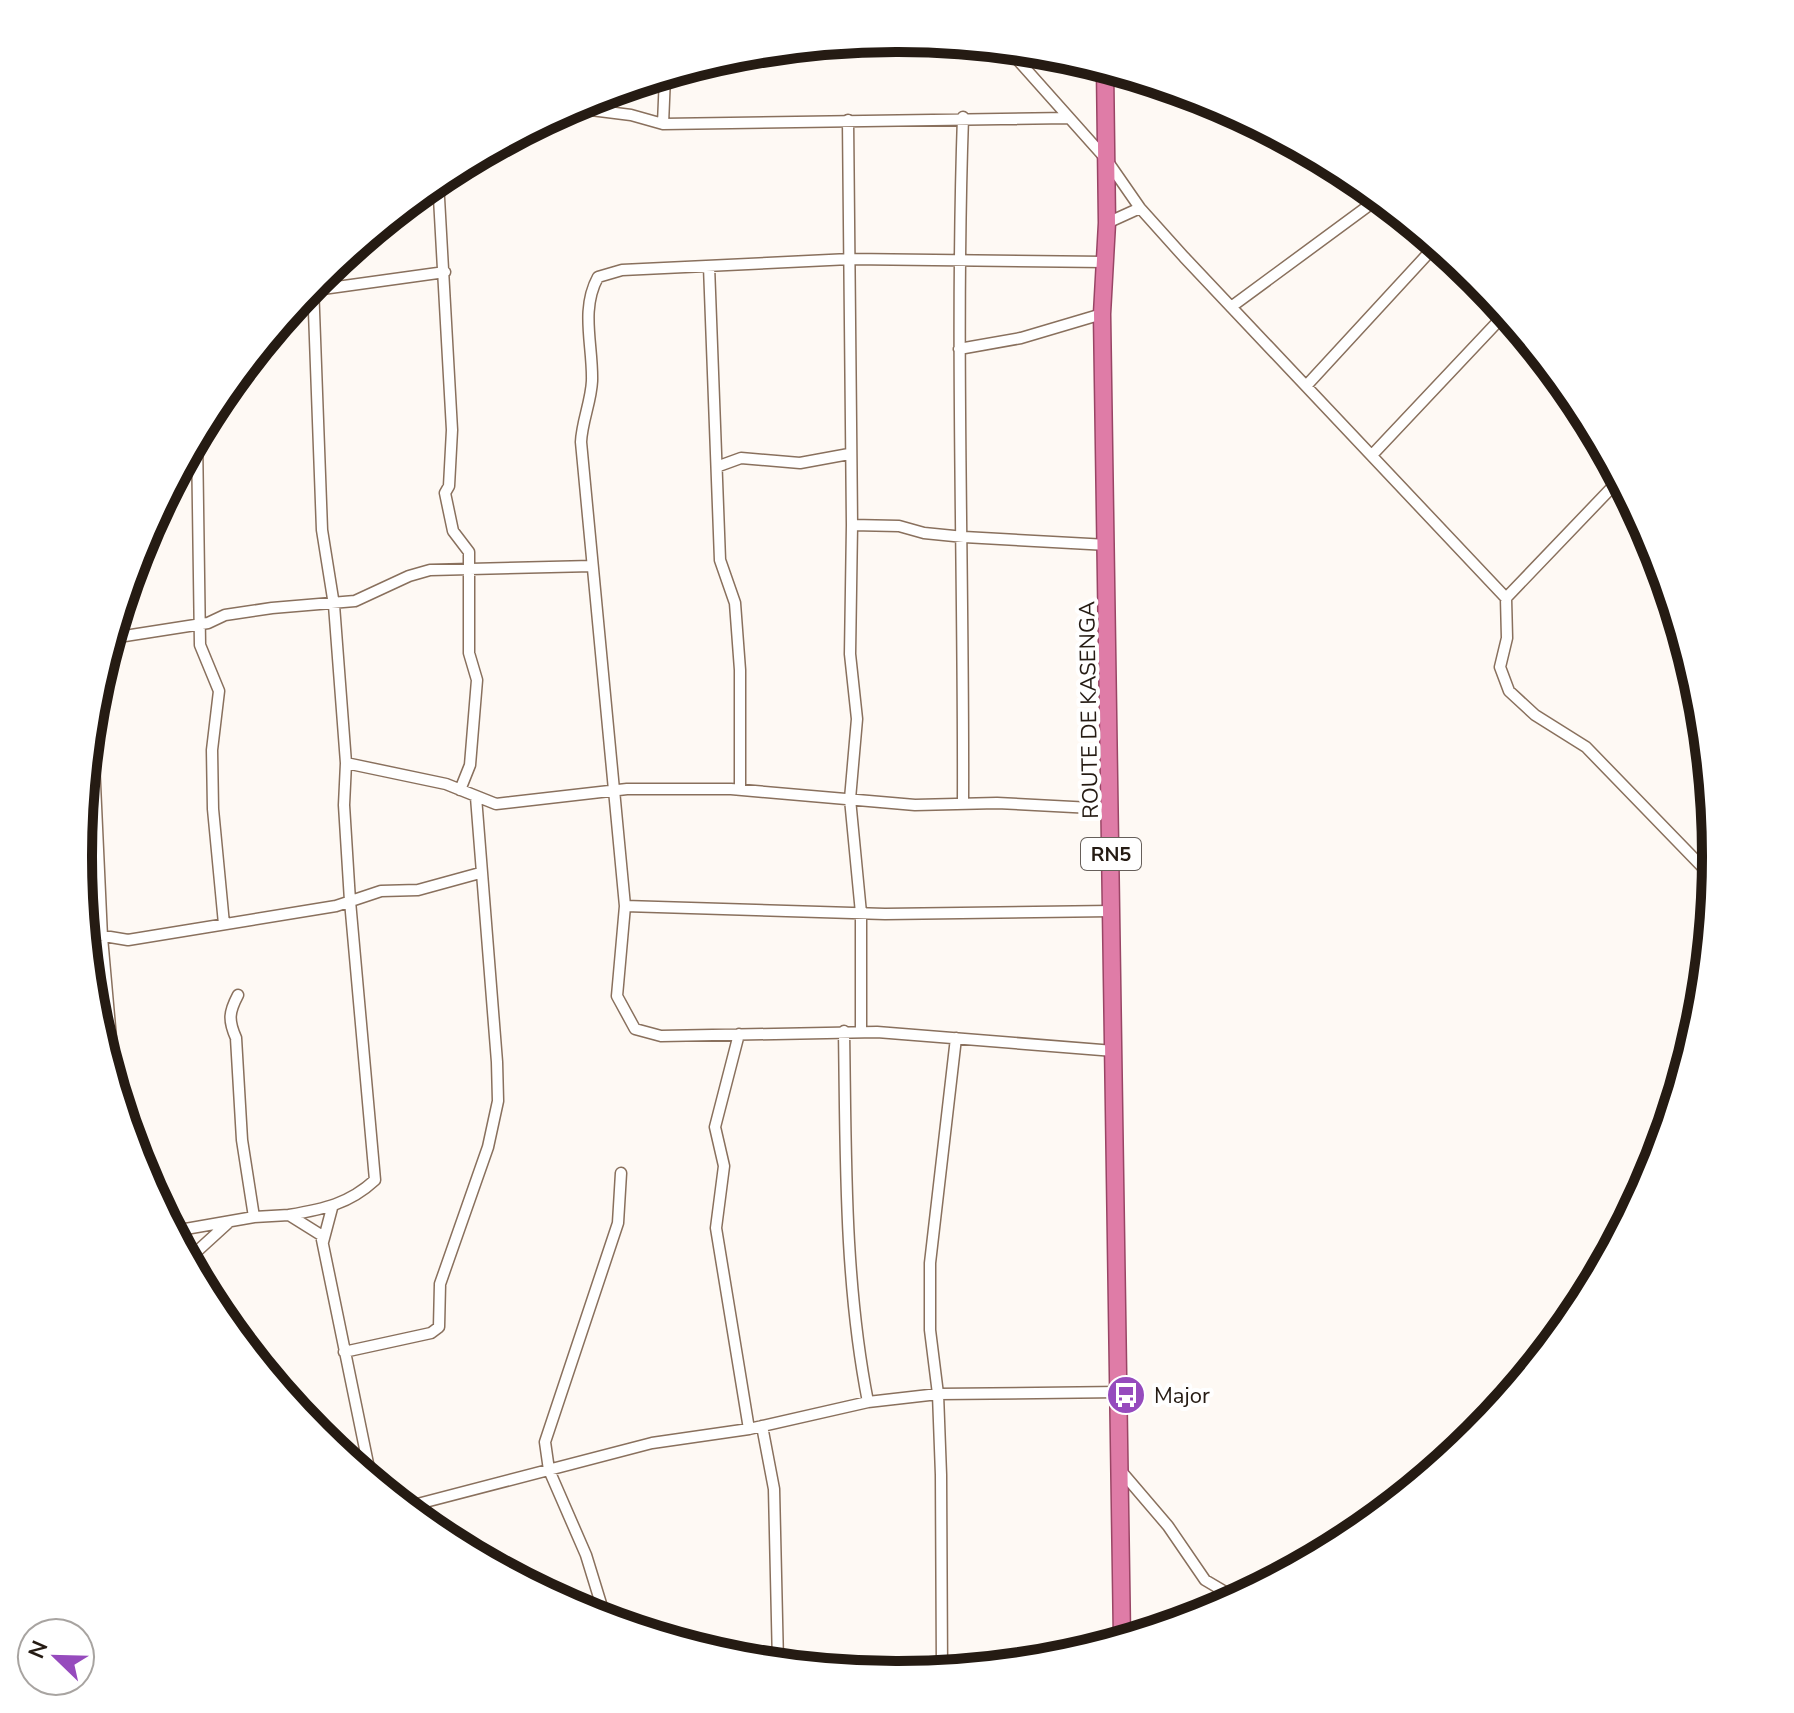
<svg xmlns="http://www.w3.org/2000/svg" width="1794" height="1713" font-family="'Nunito Sans',sans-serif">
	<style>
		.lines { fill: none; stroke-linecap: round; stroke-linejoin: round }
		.minor-casing { stroke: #89705d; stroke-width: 13 }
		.trunk-casing { stroke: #994565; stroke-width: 19 }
		.minor { stroke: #fff; stroke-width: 10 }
		.trunk { stroke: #df7ca7; stroke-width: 16 }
		.labels { text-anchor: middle; stroke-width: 8; stroke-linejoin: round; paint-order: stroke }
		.shield { fill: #fff; stroke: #665f5a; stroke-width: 2 }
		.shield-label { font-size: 20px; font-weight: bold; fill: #251b13 }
		.street-label { font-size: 22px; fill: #251b13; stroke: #fff }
		.poi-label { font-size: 22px; fill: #251b13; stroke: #fff; text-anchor: start }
		.rim { fill: none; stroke: #251b13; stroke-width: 10 }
	</style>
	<rect width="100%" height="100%" fill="#fef9f4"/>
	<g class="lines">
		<defs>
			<path id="minor" d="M 1008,49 L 1106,159 L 1140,208 L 1184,257 L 1506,598 L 1507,638 L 1500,667 L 1509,691 L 1535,715 L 1586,747 L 1713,878
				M 557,115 L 583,109 L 631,115 L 663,124 L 1069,118
				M 963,117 C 955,346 964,575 963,804
				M 848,120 L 852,525 L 899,526 L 924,533 L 964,537 L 1108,545
				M 663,124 L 665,76
				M 438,180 L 452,430 L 449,486 L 445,493 L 453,531 L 469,552 L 469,653 L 477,680 L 470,765 L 460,790
				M 1107,223 L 1140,208
				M 1106,262 L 850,259 L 622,270 L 598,277 C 580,310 593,345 592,381 C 591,402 582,421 581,442 L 625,906 L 617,996 L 635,1029 L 661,1036 L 877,1032 L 1114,1051
				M 709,266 L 720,560 L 735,603 L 740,670 L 740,790
				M 308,291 L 445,272
				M 1231,307 L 1379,198
				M 959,349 L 1021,338 L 1102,314
				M 1307,385 L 1436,245
				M 197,438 L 200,645 L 219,691 L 212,750 L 213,809 L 224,924
				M 1373,454 L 1505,314
				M 719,466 L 741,458 L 800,463 L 849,454
				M 852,525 L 850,654 L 857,719 L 850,799 L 861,913 L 861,1032
				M 1506,598 L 1619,480
				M 112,638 L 208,623 L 225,615 L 272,608 L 355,601 L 409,576 L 430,570 L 592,566
				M 92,718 L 102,937 L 115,1083
				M 346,763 L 446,784 L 496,804 L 627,789 L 731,789 L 915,805 L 997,803 L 1111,809
				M 625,906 L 885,914 L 1112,911
				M 86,933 L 128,940 L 336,906 L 381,891 L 418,890 L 480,873
				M 238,995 C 229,1012 228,1020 236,1038 L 242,1140 L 254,1217
				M 844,1031 C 846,1156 844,1280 868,1402
				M 739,1034 L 715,1127 L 724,1166 L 716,1228 L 749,1429
				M 289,1215 C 324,1209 349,1204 375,1180 L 350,901 L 344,805 L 346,763 L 334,605 L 322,530 L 313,284
				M 174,1231 L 254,1217 L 289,1215 L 321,1235 L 371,1478
				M 323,1242 L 332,1208
				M 183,1249 L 194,1254 L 207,1293
				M 194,1254 L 228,1223
				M 344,1352 L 431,1333 L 439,1327 L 440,1284 L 488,1147 L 498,1101 L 497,1062 L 476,797
				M 762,1426 L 774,1489 L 778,1663
				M 1121,1471 L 1168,1526 L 1205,1580 L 1227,1593 L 1244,1595
				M 406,1507 L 652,1443 L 749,1429 L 868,1402 L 938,1394 L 1121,1392
				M 606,1620 L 586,1555 L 549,1470 L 545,1442 L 618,1223 L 621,1173
				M 942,1671 L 941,1475 L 938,1394 L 930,1330 L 930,1263 L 956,1038"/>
			<path id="trunk" d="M 1105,68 L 1107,223 L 1102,314 L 1122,1639"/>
		</defs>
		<use href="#minor" class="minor-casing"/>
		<use href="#trunk" class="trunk-casing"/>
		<use href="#minor" class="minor"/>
		<use href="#trunk" class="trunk"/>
	</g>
	<defs>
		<symbol id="bus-disc" viewBox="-11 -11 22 22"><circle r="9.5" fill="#964bbd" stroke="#fff"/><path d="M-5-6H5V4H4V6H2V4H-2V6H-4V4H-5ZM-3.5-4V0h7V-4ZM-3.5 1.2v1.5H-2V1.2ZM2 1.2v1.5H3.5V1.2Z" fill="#fff"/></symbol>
	</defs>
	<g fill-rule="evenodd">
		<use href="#bus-disc" x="1104" y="1373" width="44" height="44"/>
	</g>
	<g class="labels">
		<rect class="shield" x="1081" y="838" width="60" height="32" rx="6"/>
		<g class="shield-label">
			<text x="1111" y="861">RN5</text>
		</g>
		<g class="street-label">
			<text transform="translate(1088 710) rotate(-91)" y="8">ROUTE DE KASENGA</text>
		</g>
		<g class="poi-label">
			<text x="1154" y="1403">Major</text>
		</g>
	</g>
	<path d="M0 0H1794V1713H0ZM896 52H898A804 804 0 0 1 1702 856V857A804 804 0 0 1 898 1661H896A804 804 0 0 1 92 857V856A804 804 0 0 1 896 52Z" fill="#fff" fill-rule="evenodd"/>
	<path class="rim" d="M896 52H898A804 804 0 0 1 1702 856V857A804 804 0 0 1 898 1661H896A804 804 0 0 1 92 857V856A804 804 0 0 1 896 52Z"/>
	<g transform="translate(56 1657) rotate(293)"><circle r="38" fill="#ffffff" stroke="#a8a4a1" stroke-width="2"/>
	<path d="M0-6L14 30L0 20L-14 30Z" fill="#964bbd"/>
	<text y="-12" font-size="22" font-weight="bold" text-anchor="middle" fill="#251b13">N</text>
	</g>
</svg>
